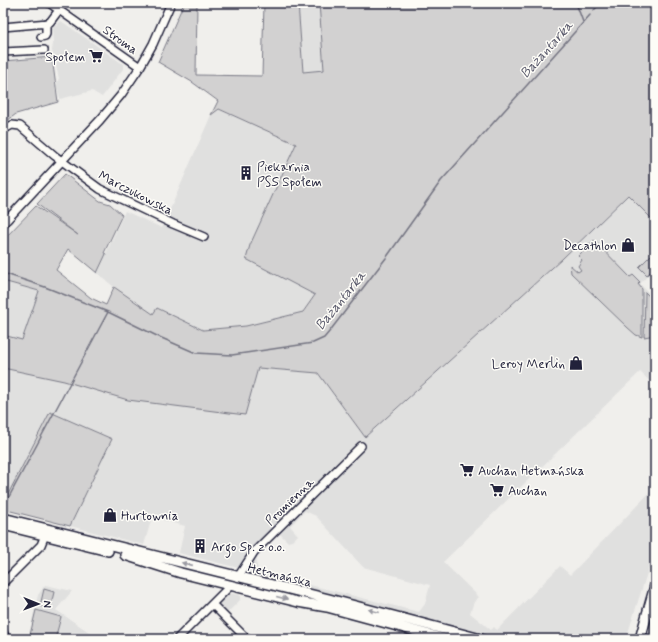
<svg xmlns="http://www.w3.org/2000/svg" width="658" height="642" font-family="Mynerve,sans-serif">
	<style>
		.built { fill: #e0e0df; fill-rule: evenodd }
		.green { fill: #d2d1d1; stroke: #7a7a86 }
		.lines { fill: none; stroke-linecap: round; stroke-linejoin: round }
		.stream { stroke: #737381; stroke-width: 1.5 }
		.minor-casing { stroke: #22223b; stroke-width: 10 }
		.major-casing { stroke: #22223b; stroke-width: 12 }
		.minor { stroke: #fdfcf7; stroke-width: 7 }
		.major { stroke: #fdfcf7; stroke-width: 9 }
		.oneway { fill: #9a9aa2 }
		.labels { text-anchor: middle; stroke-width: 3; stroke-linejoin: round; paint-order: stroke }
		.street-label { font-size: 13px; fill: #22223b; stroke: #fdfcf7 }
		.poi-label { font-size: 13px; fill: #22223b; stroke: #fdfcf7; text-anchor: start }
		.water-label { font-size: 14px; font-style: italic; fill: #58586a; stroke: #fdfcf7 }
	</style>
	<rect width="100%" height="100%" fill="#f0efec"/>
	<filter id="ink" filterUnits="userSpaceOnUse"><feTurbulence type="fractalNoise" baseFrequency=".025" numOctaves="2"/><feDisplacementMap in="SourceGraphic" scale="8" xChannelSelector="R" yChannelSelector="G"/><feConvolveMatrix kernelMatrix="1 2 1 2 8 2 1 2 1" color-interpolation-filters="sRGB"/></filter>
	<g filter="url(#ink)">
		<path class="built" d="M 298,3 L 319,3 L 324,70 L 303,72 Z
			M 61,21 L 123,64 L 123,69 L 102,97 L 92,91 L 60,99 L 56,85 L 59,78 L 52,51 L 53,42 L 52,29 Z
			M 219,109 L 296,144 L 250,245 L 315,295 L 303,312 L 246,326 L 203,330 L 157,308 L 153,314 L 114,287 L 97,273 L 125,211 L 162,228 L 211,115 Z
			M 628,195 L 655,222 L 655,268 L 640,284 L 655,299 L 655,386 L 640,372 L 443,562 L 479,597 L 474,602 L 470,613 L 491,630 L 494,627 L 497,630 L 560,566 L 570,575 L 655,487 L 655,548 L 626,639 L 503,639 L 403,615 L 235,567 L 179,553 L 185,526 L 152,517 L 144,545 L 70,526 L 112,439 L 50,412 L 3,504 L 3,368 L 245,414 L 258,368 L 318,373 L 365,437 L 562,259 ZM 305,511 L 316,516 L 363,567 L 430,585 L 425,604 L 419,612 L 261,573 L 258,569 L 256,563 L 257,556 L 280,534 L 288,542 L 292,541 L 298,535 L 290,526 Z
			M 3,281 L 39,291 L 22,341 L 3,335 Z
			M 45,585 L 72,591 L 56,610 L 92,634 L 87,639 L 28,639 L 38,595 Z
			M 229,593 L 240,595 L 240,600 L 227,613 L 218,604 Z"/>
		<path class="green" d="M 184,3 L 197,3 L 196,75 L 262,76 L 264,3 L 298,3 L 303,72 L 324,70 L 319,3 L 655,3 L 655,222 L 628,195 L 562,259 L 365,437 L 318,373 L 258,368 L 245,415 L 128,400 L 64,381 L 3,368 L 3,335 L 22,340 L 39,291 L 3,281 L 3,240 L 36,206 L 78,235 L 37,204 L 65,174 L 100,201 L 110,204 L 122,215 L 104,253 L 106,254 L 97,273 L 68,249 L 56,270 L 91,298 L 106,305 L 114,287 L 153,314 L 157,308 L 203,330 L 246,326 L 303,312 L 315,295 L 246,259 L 250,245 L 296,144 L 219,109 L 211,115 L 218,101 L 192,82 L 158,62 Z
			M 52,57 L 58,102 L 16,114 L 3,124 L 3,61 Z
			M 594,240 L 630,277 L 633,275 L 640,282 L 638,284 L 642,289 L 642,337 L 636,335 L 627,327 L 571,273 L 570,265 L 578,272 L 581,270 L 578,266 L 582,260 L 578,256 Z
			M 651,255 L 655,259 L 655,267 L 647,275 L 639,267 Z
			M 645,292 L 655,302 L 655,335 L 644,337 Z
			M 50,412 L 112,439 L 70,526 L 3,509 L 3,504 Z
			M 44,589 L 54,592 L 50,609 L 40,606 Z
			M 655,602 L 655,639 L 644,639 Z
			M 36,610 L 61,617 L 55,639 L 29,639 Z"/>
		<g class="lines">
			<path class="stream" d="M 576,3 L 583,22
				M 594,10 L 601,3
				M 3,273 L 45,287 L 108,312 L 157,336 L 196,353 L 232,355 L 313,343 L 324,338 L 329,332 L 386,258 L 441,181 L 590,15
				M 3,508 L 108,312"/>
			<defs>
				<path id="minor" d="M 49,3 L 140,67
					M 3,27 L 48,23 L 50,22 L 59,10
					M 41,37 L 45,36 L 46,34 L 46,23
					M 3,52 L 44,50
					M 3,130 L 12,125 L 20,126 L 55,156 L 100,189 L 173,224 L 204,237
					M 3,224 L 100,120 L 121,95 L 140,67 L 153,44 L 171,3
					M 238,577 L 254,552 L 361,446
					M 3,583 L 41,545 L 45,535
					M 212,604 L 247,639
					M 3,632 L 6,639
					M 177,639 L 231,585"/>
				<path id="major" d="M 3,518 L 329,599 L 481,639
					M 3,525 L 108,551
					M 125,555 L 181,573 L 298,602 L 327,607 L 445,639
					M 640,639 L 655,586"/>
			</defs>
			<use href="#minor" class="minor-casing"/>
			<use href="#major" class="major-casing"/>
			<use href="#minor" class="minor"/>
			<use href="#major" class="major"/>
		</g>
		<defs><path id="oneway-solid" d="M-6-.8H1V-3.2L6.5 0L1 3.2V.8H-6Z"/></defs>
		<g class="oneway">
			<use href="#oneway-solid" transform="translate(187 564) rotate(-167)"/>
			<use href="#oneway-solid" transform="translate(282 598) rotate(14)"/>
			<use href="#oneway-solid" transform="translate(374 611) rotate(-165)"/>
		</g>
	</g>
	<defs>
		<symbol id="supermarket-bare" viewBox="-9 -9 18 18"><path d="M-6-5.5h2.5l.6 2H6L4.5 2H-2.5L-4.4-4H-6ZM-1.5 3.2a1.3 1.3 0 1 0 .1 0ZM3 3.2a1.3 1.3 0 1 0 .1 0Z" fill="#22223b" stroke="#fdfcf7" stroke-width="2.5" paint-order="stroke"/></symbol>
		<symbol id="building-bare" viewBox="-9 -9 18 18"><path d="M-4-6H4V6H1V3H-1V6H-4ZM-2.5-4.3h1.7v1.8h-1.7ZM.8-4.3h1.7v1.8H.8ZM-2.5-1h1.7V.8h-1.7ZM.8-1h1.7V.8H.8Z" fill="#22223b" stroke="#fdfcf7" stroke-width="2.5" paint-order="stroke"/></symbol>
		<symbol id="shop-bare" viewBox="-9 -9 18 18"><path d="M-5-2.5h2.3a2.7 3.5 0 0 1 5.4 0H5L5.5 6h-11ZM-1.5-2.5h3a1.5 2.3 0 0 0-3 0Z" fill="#22223b" stroke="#fdfcf7" stroke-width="2.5" paint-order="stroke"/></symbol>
	</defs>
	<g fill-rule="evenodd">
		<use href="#supermarket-bare" x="86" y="46" width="20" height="20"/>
		<use href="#building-bare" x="236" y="163" width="20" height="20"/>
		<use href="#shop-bare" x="618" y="235" width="20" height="20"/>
		<use href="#shop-bare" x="566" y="353" width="20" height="20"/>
		<use href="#supermarket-bare" x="457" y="460" width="20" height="20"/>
		<use href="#supermarket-bare" x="487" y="480" width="20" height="20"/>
		<use href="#shop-bare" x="100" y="505" width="20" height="20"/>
		<use href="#building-bare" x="190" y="536" width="20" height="20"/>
	</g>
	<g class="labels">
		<g class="street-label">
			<text transform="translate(121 39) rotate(36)" y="5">Stroma</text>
			<text transform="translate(136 192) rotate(27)" y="5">Marczukowska</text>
			<text transform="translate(289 501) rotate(-44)" y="5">Promienna</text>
			<text transform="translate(280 574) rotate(14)" y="5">Hetmańska</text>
		</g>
		<g class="poi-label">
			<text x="85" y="61" text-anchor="end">Społem</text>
			<text x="257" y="171">Piekarnia<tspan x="257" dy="15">PSS Społem</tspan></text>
			<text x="617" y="250" text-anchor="end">Decathlon</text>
			<text x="565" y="368" text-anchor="end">Leroy Merlin</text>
			<text x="478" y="475">Auchan Hetmańska</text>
			<text x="508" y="495">Auchan</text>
			<text x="121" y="520">Hurtownia</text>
			<text x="211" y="551">Argo Sp. z o.o.</text>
		</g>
		<g class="water-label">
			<text transform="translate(546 49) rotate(-48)" y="5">Bażantarka</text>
			<text transform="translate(340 300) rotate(-51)" y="5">Bażantarka</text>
		</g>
	</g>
	<rect width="658" height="642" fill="none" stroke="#fdfcf7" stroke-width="16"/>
	<rect x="8" y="8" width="642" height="626" fill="none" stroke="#22223b" stroke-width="1.5" filter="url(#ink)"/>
	<g transform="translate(38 604) rotate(91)" stroke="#fdfcf7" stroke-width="3" paint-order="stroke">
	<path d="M0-3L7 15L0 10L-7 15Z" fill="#22223b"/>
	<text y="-6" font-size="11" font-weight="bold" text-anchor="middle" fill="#22223b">N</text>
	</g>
</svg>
